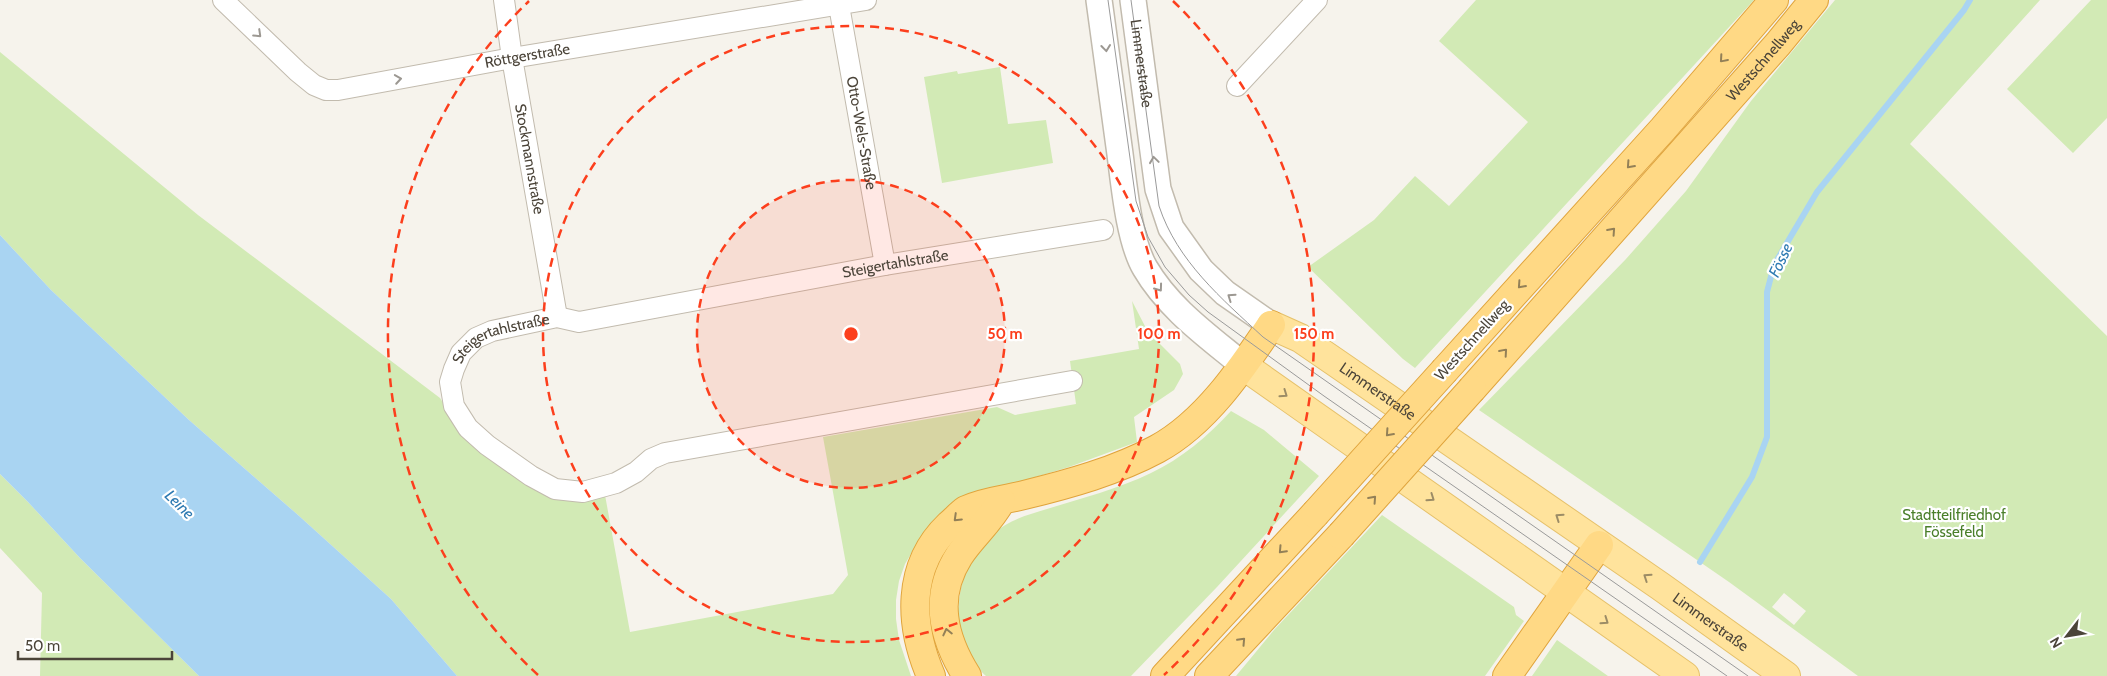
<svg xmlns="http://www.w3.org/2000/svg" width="2107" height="676" font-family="Cabin,sans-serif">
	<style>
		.green { fill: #d2eab5; fill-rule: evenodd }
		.water { fill: #a9d4f2 }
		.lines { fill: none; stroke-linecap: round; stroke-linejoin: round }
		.stream { stroke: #a9d4f2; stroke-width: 6 }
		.minor-casing { stroke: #c2bbae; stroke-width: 22 }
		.tertiary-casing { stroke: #c2bbae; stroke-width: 28 }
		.primary-casing { stroke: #e6c16a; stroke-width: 30 }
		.trunk-casing { stroke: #e0a43c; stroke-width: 30 }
		.minor { stroke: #fff; stroke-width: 20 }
		.tertiary { stroke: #fff; stroke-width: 25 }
		.primary { stroke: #ffe39c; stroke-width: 28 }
		.trunk { stroke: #ffd985; stroke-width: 28 }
		.tram { stroke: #9a9a9a; stroke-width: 1 }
		.trunk-bridge-casing { stroke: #e0a43c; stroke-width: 30; stroke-linecap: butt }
		.trunk-bridge { stroke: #ffd985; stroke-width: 28 }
		.oneway { stroke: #9c9892 }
		.oneway2 { stroke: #938057 }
		.oneway3 { stroke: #9c8c66 }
		.ring { fill: none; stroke: #fc3f1d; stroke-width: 2.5; stroke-dasharray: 9 6 }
		.labels { text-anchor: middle; stroke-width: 4.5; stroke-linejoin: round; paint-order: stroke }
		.street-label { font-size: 15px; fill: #4b4439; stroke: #fff }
		.park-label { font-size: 15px; fill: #4a7f2a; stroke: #fff }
		.water-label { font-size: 16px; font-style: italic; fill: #2e7ab2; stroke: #fff }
		.centre { fill: #fc3f1d; stroke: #fff; stroke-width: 2.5 }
		.ring-label { font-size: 15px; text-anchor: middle; font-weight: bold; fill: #fc3f1d; stroke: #fff; stroke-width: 4.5; stroke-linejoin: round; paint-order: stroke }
	</style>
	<rect width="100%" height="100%" fill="#f6f3ec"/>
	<path class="green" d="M 1476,0 L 1754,0 L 1415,368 L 1403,359 L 1308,267 L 1374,220 L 1415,176 L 1449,206 L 1528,122 L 1439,41 Z
		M 1835,0 L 2040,0 L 1910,144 L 2107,336 L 2107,676 L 1858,676 L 1729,582 L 1479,410 L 1626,259 L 1686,191 L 1751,101 ZM 1784,593 L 1806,611 L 1794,625 L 1772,607 Z
		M 2091,0 L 2107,0 L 2107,118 L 2073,153 L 2007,89 Z
		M 0,52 L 198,215 L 440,398 L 463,433 L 500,463 L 605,495 L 630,632 L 833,594 L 848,575 L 823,437 L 997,407 L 1015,415 L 1076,404 L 1070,361 L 1139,349 L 1132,301 L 1148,332 L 1180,364 L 1183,374 L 1174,390 L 1134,417 L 1137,442 L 1069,467 L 986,492 L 932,524 L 918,542 L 905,564 L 899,581 L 896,600 L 896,619 L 899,640 L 911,676 L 457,676 L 391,599 L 298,515 L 189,420 L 51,290 L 0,235 Z
		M 1000,67 L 1008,124 L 1046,120 L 1053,163 L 942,183 L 924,77 L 957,71 L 958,74 Z
		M 1231,411 L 1264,430 L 1319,476 L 1217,587 L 1131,676 L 986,676 C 973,664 961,641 958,623 C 957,617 958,610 959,604 C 960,576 975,551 995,532 C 1009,520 1030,514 1047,509 C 1082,498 1118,489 1151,473 C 1181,459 1208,436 1231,411 Z
		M 0,474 L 28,502 L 80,558 L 199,676 L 40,676 L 42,593 L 0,548 Z
		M 1382,515 L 1514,607 L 1516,615 L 1524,621 L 1485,676 L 1236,676 L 1274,630 Z
		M 1557,640 L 1608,676 L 1532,676 Z"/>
	<path class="water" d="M 0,235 L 51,290 L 189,420 L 298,515 L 391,599 L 457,676 L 199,676 L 80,558 L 28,502 L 0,474 Z"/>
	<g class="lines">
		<path class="stream" d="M 1700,562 L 1752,477 L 1767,437 L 1767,292 L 1774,265 L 1817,192 L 1964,10 L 1970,0"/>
		<defs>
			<g id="minor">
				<path id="s1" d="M 223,0 L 298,72 L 314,85 L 326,90 L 338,90 L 512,58 L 866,0"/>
				<path id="s2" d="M 504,0 L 512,58 L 557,317"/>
				<path id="s3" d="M 838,0 L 885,265"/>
				<path d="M 1237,86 L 1317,0"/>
				<path id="s4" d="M 1072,381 L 665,453 L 651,459 L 636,472 L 616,483 L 583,492 L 555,489 L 531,476 L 487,445 L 468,428 L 454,406 L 450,382 L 454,369 L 461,353 L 476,338 L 492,331 L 557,317 L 579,322 L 885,265 L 1103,230"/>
			</g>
			<g id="tertiary">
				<path d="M 1099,0 C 1106,51 1113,103 1120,154 C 1124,185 1129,241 1145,268 C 1169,309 1208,336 1244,366"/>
				<path id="s5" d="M 1133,0 L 1158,189 L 1171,228 L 1201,270 L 1225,293 L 1271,325"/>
			</g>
			<g id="primary">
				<path id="s6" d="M 1271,325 L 1300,338 L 1335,362 L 1660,586 L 1786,676"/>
				<path d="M 1244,366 L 1685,676"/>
			</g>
			<g id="trunk">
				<path d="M 1445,370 L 1663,129 L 1774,0"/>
				<path id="s7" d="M 1472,389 L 1778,44 L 1814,0"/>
				<path d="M 931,676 C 909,625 906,566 949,525 C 955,520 960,514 966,510 C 985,501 1005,500 1024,495 C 1069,484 1116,471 1157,449 C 1205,423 1241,370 1271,325"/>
				<path d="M 967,676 C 943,638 933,597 959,556 C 971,537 990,522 1001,501"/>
				<path d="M 1165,676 L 1315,514"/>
				<path d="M 1209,676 L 1341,535"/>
				<path d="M 1507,676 L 1599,545"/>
			</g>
		</defs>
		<use href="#minor" class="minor-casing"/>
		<use href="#tertiary" class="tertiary-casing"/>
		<use href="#primary" class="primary-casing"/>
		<use href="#trunk" class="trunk-casing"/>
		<use href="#minor" class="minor"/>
		<use href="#tertiary" class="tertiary"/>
		<use href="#primary" class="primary"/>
		<use href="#trunk" class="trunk"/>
		<path class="tram" d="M 1108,0 L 1136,201 L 1148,237 L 1165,267 L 1189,295 L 1208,312 L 1324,396 L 1727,676
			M 1131,0 L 1159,206 C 1177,261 1222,299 1263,337 L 1748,676"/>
		<defs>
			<path id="trunk-bridge" d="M 1315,514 L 1445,370
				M 1341,535 L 1472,389"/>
		</defs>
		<use href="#trunk-bridge" class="trunk-bridge-casing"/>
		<use href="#trunk-bridge" class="trunk-bridge"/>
	</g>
	<defs><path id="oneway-chevron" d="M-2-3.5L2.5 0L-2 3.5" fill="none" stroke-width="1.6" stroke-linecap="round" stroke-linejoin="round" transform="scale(1.25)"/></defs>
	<g class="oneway">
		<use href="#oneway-chevron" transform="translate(258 34) rotate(44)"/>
		<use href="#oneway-chevron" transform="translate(1106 48) rotate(83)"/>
		<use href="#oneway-chevron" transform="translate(398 79) rotate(-9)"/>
		<use href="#oneway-chevron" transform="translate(1154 160) rotate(-98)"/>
		<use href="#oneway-chevron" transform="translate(1159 288) rotate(54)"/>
		<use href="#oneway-chevron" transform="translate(1231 297) rotate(-145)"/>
	</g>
	<g class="oneway2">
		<use href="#oneway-chevron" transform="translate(1723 59) rotate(131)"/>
		<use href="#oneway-chevron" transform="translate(1630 165) rotate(132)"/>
		<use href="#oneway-chevron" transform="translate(1612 231) rotate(-48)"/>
		<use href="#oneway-chevron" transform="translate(1521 285) rotate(132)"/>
		<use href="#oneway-chevron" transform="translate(1504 352) rotate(-49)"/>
		<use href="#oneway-chevron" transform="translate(1389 433) rotate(132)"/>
		<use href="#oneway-chevron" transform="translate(1373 499) rotate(-48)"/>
		<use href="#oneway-chevron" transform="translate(957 518) rotate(136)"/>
		<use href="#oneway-chevron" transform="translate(1282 550) rotate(133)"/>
		<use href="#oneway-chevron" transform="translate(947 632) rotate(-103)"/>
		<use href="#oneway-chevron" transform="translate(1242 641) rotate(-47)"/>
	</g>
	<g class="oneway3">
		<use href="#oneway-chevron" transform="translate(1284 394) rotate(35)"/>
		<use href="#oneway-chevron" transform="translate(1431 498) rotate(35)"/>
		<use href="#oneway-chevron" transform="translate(1559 517) rotate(-145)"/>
		<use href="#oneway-chevron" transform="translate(1647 577) rotate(-146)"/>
		<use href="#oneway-chevron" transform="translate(1605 621) rotate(35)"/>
	</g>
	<circle cx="851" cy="334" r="154" fill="#fc3f1d" fill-opacity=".12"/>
	<g class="ring">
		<circle cx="851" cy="334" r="154"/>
		<circle cx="851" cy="334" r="308"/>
		<path d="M538 675A463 463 0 0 1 529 1M1173 1A463 463 0 0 1 1164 675"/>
	</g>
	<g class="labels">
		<g class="street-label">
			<text dy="5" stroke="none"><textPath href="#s1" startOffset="342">Röttgerstraße</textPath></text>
			<text dy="5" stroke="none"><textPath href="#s7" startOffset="439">Westschnellweg</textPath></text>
			<text dy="5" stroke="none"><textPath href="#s5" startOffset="64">Limmerstraße</textPath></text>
			<text dy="5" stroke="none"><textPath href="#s3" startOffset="135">Otto-Wels-Straße</textPath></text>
			<text dy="5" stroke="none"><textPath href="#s2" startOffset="161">Stockmannstraße</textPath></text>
			<text dy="5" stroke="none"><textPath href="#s4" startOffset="1171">Steigertahlstraße</textPath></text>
			<text transform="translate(1472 340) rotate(-48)" y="5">Westschnellweg</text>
			<text dy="5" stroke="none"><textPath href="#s4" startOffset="765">Steigertahlstraße</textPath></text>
			<text dy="5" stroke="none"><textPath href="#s6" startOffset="126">Limmerstraße</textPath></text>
			<text dy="5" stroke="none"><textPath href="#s6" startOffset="531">Limmerstraße</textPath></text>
		</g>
		<g class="park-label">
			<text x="1954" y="520">Stadtteilfriedhof<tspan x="1954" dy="17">Fössefeld</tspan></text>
		</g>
		<g class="water-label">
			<text transform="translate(1780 260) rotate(-65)" y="6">Fösse</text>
			<text transform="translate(180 504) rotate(44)" y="6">Leine</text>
		</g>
	</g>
	<circle cx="851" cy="334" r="8" class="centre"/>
	<g class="ring-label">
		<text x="1005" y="339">50 m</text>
		<text x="1159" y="339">100 m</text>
		<text x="1314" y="339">150 m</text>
	</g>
	<g transform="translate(2067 636) rotate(239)" stroke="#ffffff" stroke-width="4" paint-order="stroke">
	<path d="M0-4L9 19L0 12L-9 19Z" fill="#4b4439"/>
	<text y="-8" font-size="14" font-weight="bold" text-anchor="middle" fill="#4b4439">N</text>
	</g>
	<path d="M18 651v8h154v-8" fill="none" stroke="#4b4439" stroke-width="2.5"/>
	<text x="25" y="651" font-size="15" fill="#4b4439" stroke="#ffffff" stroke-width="4" paint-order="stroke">50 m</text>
</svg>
